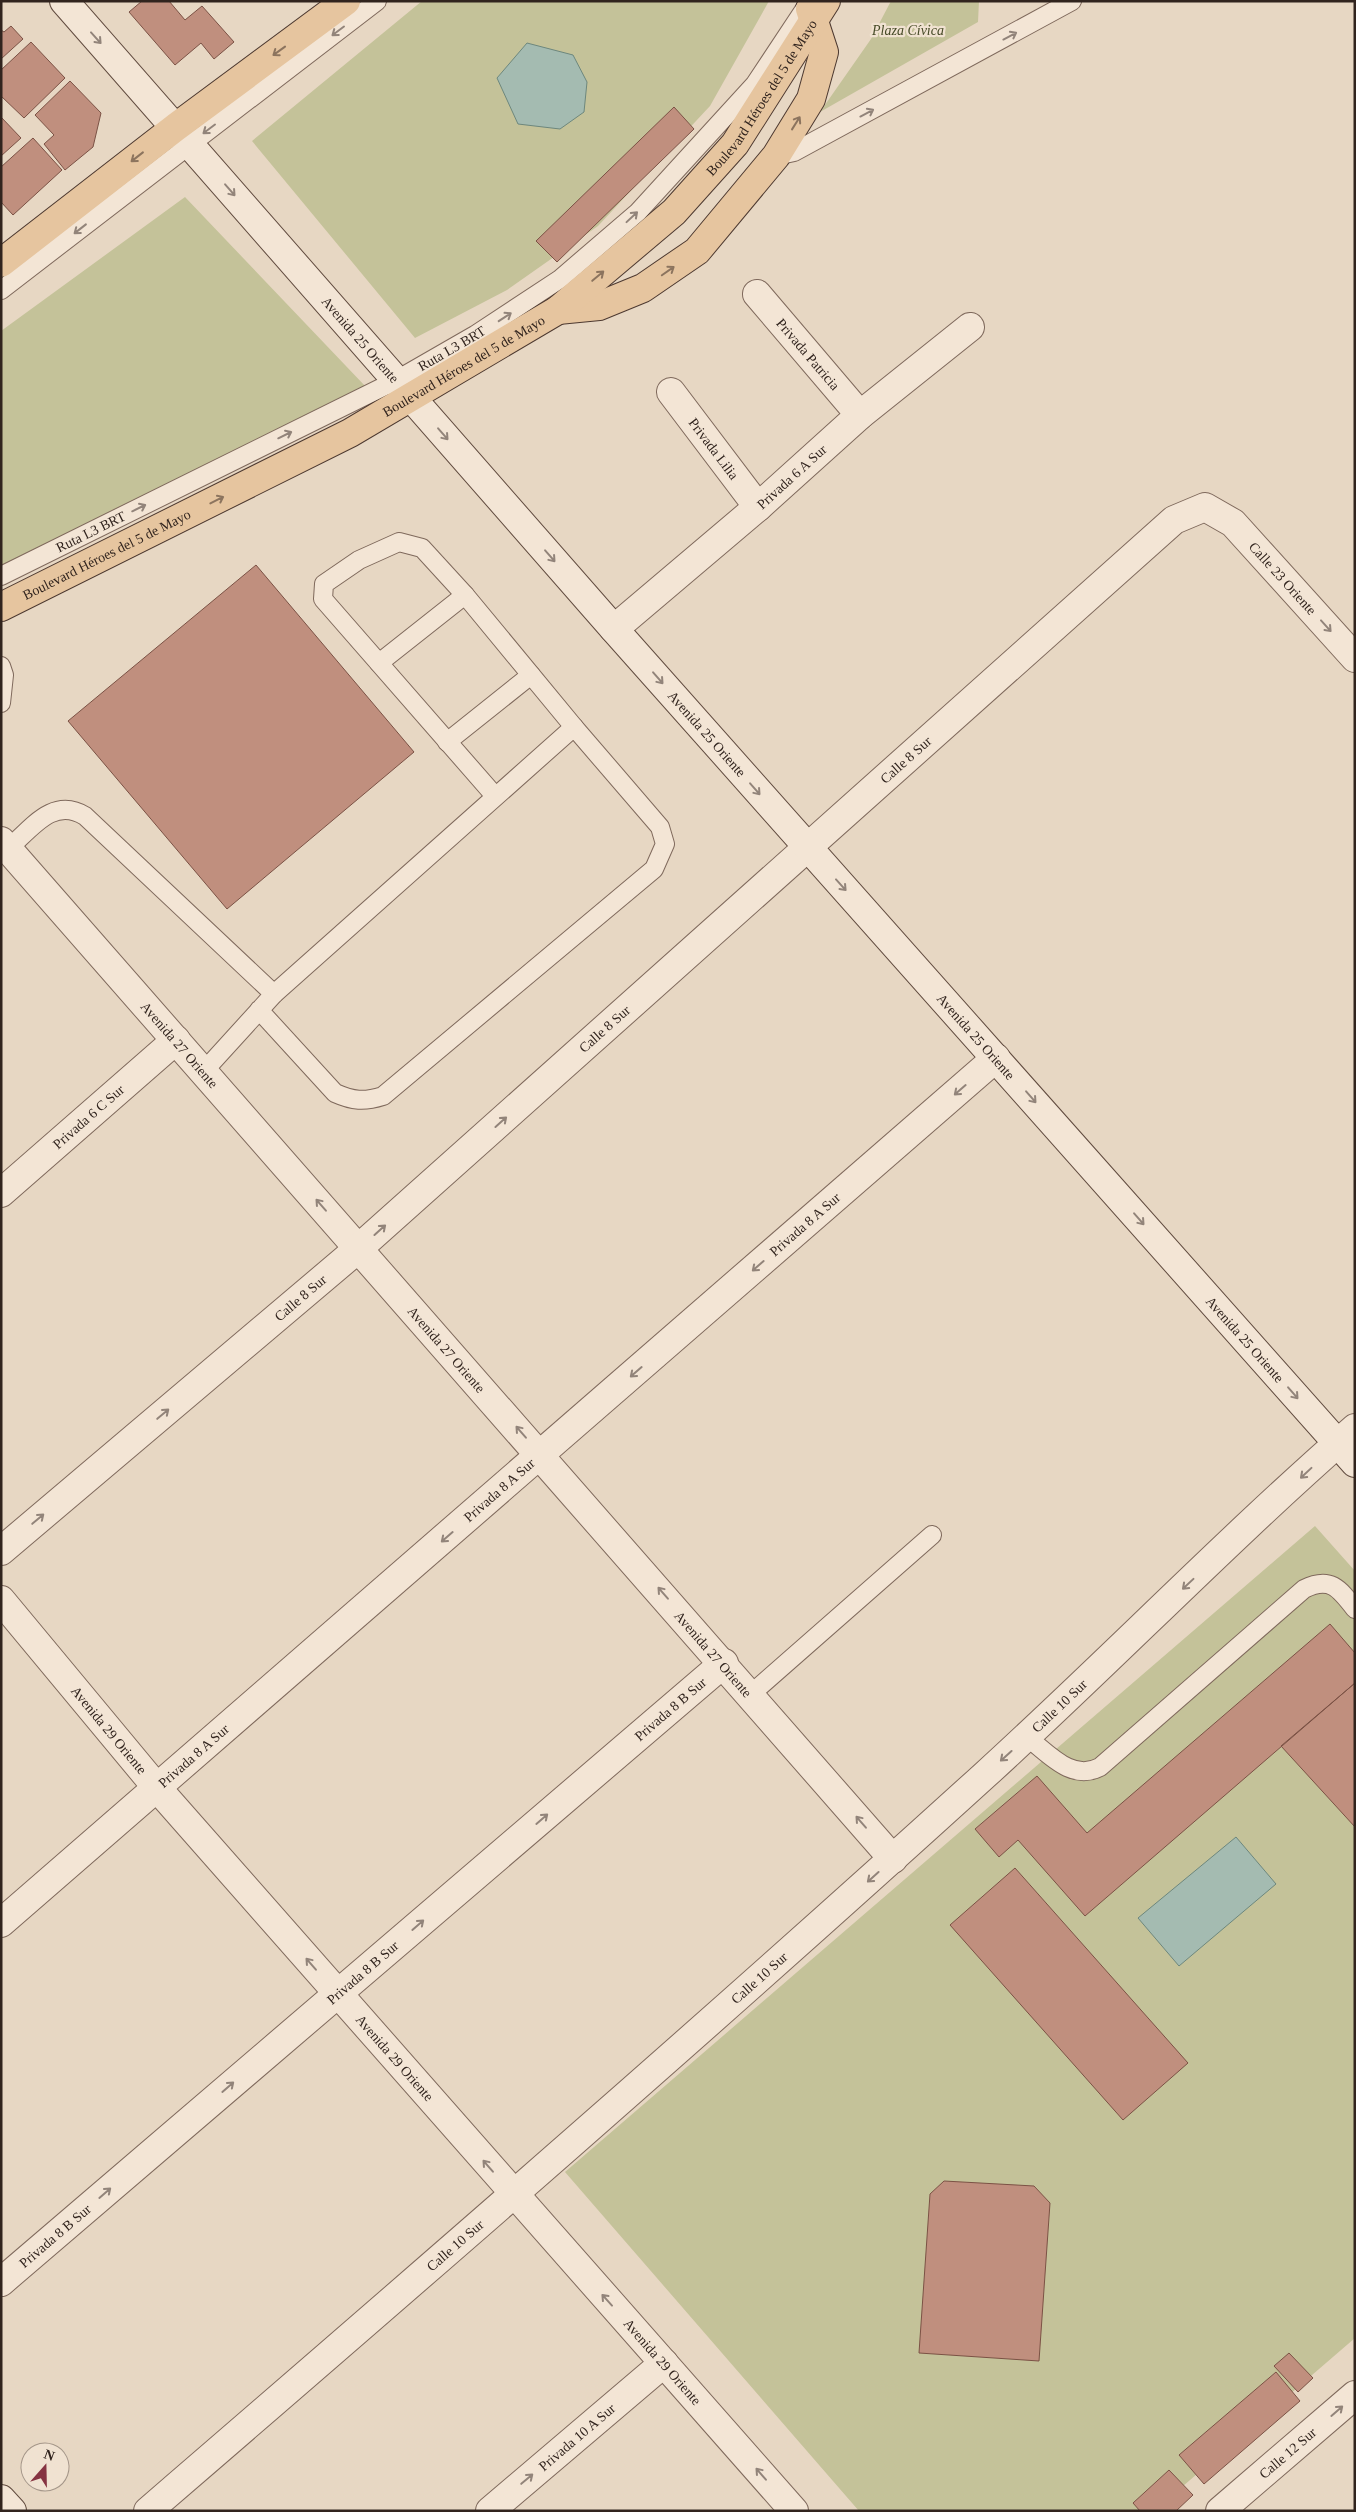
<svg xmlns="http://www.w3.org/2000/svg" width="1356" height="2512" font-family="'Times New Roman',serif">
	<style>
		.green { fill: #c4c299 }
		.water { fill: #a4bbb1; stroke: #6d877d }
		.building { fill: #c08f7e; stroke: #7b5245 }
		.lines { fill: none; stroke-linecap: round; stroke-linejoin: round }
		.service-casing { stroke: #7f695c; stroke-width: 20 }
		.minor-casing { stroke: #7f695c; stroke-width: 30 }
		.secondary-casing { stroke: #614b3f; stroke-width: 30 }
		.primary-casing { stroke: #4d3930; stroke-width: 30 }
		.service { stroke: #f3e5d5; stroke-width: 18 }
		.minor { stroke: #f3e5d5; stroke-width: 28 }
		.secondary { stroke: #f3e5d5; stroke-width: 28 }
		.primary { stroke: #e6c59f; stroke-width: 28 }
		.oneway { stroke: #92847a }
		.oneway2 { stroke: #8c745e }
		.labels { text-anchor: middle; stroke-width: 4.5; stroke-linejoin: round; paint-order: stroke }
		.park-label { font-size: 14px; font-style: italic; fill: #474b28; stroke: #f0e2d1 }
		.street-label { font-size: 14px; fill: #31241e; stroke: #f0e2d1 }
	</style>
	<rect width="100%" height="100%" fill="#e7d7c3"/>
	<path class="green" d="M 422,1 L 769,1 L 710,106 L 598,226 L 507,290 L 415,338 L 252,141 Z
		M 891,1 L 979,1 L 978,22 L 820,112 L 871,39 Z
		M 185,197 L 366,387 L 1,572 L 1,331 Z
		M 1315,1526 L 1355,1571 L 1355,2338 L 1154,2511 L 859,2511 L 565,2172 Z"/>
	<path class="water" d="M 527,43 L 573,55 L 587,82 L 584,112 L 560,129 L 518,124 L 497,78 Z
		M 1236,1837 L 1276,1884 L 1179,1966 L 1138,1918 Z"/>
	<path class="building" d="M 142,1 L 169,1 L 185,20 L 202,6 L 234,42 L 214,59 L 201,43 L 175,65 L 129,12 Z
		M 11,26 L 23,39 L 1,59 L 1,30 L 4,32 Z
		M 31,42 L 65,78 L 24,118 L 1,96 L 1,70 Z
		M 70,81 L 101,113 L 93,147 L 65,170 L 44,144 L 54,135 L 35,115 Z
		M 674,107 L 694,129 L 557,262 L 536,241 Z
		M 1,117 L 21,138 L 1,156 Z
		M 33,138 L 62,170 L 13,215 L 1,202 L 1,167 Z
		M 256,565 L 414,752 L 227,909 L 68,721 Z
		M 1330,1624 L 1355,1653 L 1355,1683 L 1085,1916 L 1018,1840 L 999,1857 L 975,1829 L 1037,1776 L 1087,1833 Z
		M 1355,1683 L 1355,1827 L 1281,1746 Z
		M 1015,1868 L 1188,2063 L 1123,2120 L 950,1925 Z
		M 944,2181 L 1034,2186 L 1050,2203 L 1039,2361 L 919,2353 L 930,2194 Z
		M 1289,2353 L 1313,2378 L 1298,2392 L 1274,2366 Z
		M 1276,2372 L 1300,2401 L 1204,2484 L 1179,2455 Z
		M 1169,2470 L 1193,2495 L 1176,2511 L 1140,2511 L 1133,2503 Z"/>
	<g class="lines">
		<defs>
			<g id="service">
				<path d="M 776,156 L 794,152 L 1072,1"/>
				<path d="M 1,290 L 377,1"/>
				<path id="s1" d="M 1,576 L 395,381 L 475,335 L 560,279 L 638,212 L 755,84 L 810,1"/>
				<path d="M 379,663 L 465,595"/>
				<path d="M 1,666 L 4,675 L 1,703"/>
				<path d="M 447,742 L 531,675"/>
				<path d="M 495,796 L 323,599 L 324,584 L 359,560 L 399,542 L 422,548 L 465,595 L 574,727"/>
				<path d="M 8,849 C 31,829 53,796 85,816 L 274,994"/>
				<path d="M 204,1071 L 274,994 L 574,727 L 660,827 L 665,844 L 654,869 L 383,1096 C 364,1102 353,1101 335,1093 L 259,1010"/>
				<path d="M 751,1694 L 932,1535"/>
				<path d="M 1027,1737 C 1049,1754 1072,1782 1100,1767 L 1304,1589 C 1330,1576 1339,1588 1355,1609"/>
			</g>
			<g id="minor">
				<path id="s2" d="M 757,294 L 860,415"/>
				<path id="s3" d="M 671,392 L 758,507"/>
				<path id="s4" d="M 614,629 L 758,507 L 860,415 L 970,327"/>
				<path id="s5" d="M 1,841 L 893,1859"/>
				<path id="s6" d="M 1,1193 L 176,1040"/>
				<path id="s7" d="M 1,1551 L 359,1248 L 1174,520 L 1205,507 L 1233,523 L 1355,658"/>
				<path id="s8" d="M 1,1600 L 158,1789 L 794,2511"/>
				<path id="s9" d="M 1,1923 L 996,1058"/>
				<path id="s10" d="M 1,2282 L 724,1663"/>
				<path id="s11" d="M 148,2511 C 430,2268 711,2024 986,1774 C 1111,1660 1228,1539 1355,1428"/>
				<path id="s12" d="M 490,2511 L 664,2363"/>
				<path id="s13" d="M 1220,2511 L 1355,2395"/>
			</g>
			<g id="secondary">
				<path id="s14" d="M 64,1 L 614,629 L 1355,1463"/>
				<path d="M 1,2499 L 12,2511"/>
			</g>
			<g id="primary">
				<path d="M 1,263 L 176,127 L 346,1"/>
				<path d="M 558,310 L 599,306 L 643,288 L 697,251 L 776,156 L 811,99 L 824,52 L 810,9"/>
				<path id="s15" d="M 1,607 L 350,433 L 558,310 L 674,212 L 735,144 L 826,1"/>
			</g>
		</defs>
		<use href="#service" class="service-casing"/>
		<use href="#minor" class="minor-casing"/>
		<use href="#secondary" class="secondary-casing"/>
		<use href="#primary" class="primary-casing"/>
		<use href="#service" class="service"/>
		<use href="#minor" class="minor"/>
		<use href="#secondary" class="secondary"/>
		<use href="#primary" class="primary"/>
	</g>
	<defs><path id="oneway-shaft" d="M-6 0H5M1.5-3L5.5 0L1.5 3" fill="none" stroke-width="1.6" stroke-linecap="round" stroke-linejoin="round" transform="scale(1.25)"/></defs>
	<g class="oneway">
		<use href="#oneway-shaft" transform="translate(338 31) rotate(143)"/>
		<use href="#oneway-shaft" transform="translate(1010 36) rotate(-28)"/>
		<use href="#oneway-shaft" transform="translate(96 38) rotate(48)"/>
		<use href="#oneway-shaft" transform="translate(867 113) rotate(-28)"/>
		<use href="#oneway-shaft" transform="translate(209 129) rotate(143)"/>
		<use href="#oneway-shaft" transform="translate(230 190) rotate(49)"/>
		<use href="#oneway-shaft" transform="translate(632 217) rotate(-43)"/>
		<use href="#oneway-shaft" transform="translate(80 229) rotate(142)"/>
		<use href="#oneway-shaft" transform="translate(505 317) rotate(-33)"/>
		<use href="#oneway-shaft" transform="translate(443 434) rotate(49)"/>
		<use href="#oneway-shaft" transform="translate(285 435) rotate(-26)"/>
		<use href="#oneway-shaft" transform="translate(139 508) rotate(-26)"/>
		<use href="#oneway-shaft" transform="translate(550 556) rotate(49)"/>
		<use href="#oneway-shaft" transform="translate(1326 626) rotate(48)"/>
		<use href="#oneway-shaft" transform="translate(658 678) rotate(49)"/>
		<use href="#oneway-shaft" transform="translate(755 789) rotate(49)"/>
		<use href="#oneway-shaft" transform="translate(841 885) rotate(48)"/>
		<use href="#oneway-shaft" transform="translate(960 1090) rotate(139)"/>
		<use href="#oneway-shaft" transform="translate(1031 1097) rotate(49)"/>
		<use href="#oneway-shaft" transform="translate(501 1122) rotate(-42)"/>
		<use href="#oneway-shaft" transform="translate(321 1205) rotate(-131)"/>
		<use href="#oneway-shaft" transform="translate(1139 1219) rotate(49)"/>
		<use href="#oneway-shaft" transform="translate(380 1230) rotate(-42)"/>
		<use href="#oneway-shaft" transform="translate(758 1266) rotate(139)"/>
		<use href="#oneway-shaft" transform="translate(636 1372) rotate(139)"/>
		<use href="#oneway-shaft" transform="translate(1293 1393) rotate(49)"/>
		<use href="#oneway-shaft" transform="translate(163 1414) rotate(-40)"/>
		<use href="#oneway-shaft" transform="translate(521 1432) rotate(-131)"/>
		<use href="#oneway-shaft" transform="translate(1306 1473) rotate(137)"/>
		<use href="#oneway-shaft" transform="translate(38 1519) rotate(-40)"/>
		<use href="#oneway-shaft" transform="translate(447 1537) rotate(139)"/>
		<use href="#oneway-shaft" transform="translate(1188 1584) rotate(137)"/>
		<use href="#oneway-shaft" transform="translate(663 1593) rotate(-131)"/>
		<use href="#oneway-shaft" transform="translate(1006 1756) rotate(138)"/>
		<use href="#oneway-shaft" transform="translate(542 1819) rotate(-41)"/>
		<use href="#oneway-shaft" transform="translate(861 1822) rotate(-131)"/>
		<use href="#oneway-shaft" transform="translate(873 1877) rotate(138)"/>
		<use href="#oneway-shaft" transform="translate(418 1925) rotate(-41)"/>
		<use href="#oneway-shaft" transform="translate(311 1964) rotate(-131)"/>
		<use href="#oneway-shaft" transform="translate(228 2087) rotate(-41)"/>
		<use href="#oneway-shaft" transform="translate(488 2166) rotate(-131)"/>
		<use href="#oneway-shaft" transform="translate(105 2193) rotate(-41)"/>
		<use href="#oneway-shaft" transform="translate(607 2300) rotate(-132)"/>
		<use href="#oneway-shaft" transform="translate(1337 2411) rotate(-41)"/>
		<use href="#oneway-shaft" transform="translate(761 2474) rotate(-131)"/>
		<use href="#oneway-shaft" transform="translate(527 2479) rotate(-40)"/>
	</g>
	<g class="oneway2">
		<use href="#oneway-shaft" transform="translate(279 51) rotate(144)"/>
		<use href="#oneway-shaft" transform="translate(796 123) rotate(-58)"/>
		<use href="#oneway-shaft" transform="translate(137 157) rotate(142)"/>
		<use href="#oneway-shaft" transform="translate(668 271) rotate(-35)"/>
		<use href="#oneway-shaft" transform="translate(598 276) rotate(-40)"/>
		<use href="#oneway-shaft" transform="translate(217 500) rotate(-27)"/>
	</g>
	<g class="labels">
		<g class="park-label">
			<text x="908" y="35">Plaza Cívica</text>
		</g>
		<g class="street-label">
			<text dy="5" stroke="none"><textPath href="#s15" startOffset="928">Boulevard Héroes del 5 de Mayo</textPath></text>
			<text dy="5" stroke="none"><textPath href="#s14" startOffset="450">Avenida 25 Oriente</textPath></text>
			<text dy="5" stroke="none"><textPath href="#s1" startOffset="505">Ruta L3 BRT</textPath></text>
			<text dy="5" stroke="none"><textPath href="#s2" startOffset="79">Privada Patricia</textPath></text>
			<text dy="5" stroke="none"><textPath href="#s15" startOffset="522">Boulevard Héroes del 5 de Mayo</textPath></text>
			<text dy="5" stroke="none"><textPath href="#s3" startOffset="71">Privada Lilia</textPath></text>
			<text dy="5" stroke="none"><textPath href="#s4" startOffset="234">Privada 6 A Sur</textPath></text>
			<text dy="5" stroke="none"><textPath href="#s1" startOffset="100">Ruta L3 BRT</textPath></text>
			<text dy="5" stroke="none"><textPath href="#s15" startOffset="118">Boulevard Héroes del 5 de Mayo</textPath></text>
			<text dy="5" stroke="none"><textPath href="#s7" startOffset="1702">Calle 23 Oriente</textPath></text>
			<text dy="5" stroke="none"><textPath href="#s14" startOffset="975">Avenida 25 Oriente</textPath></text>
			<text dy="5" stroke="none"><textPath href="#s7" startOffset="1202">Calle 8 Sur</textPath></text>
			<text dy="5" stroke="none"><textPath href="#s7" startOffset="798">Calle 8 Sur</textPath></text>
			<text dy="5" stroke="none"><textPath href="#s14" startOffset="1380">Avenida 25 Oriente</textPath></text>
			<text dy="5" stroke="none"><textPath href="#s5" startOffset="271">Avenida 27 Oriente</textPath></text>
			<text dy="5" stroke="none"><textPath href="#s6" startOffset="116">Privada 6 C Sur</textPath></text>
			<text dy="5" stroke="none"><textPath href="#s9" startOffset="1065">Privada 8 A Sur</textPath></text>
			<text dy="5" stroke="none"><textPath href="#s7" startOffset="392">Calle 8 Sur</textPath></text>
			<text dy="5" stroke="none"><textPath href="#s14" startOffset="1785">Avenida 25 Oriente</textPath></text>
			<text dy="5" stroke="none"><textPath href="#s5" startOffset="676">Avenida 27 Oriente</textPath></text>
			<text dy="5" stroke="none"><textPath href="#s9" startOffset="660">Privada 8 A Sur</textPath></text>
			<text dy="5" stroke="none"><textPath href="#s5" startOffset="1081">Avenida 27 Oriente</textPath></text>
			<text dy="5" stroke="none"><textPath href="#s11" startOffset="1216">Calle 10 Sur</textPath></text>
			<text dy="5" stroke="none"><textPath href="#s10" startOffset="881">Privada 8 B Sur</textPath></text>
			<text dy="5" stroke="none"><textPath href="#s8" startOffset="169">Avenida 29 Oriente</textPath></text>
			<text dy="5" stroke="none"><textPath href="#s9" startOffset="255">Privada 8 A Sur</textPath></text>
			<text dy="5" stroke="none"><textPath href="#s10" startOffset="476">Privada 8 B Sur</textPath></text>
			<text dy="5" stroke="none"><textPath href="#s11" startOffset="811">Calle 10 Sur</textPath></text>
			<text dy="5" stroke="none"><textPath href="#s8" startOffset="604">Avenida 29 Oriente</textPath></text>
			<text dy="5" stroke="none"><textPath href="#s10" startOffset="71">Privada 8 B Sur</textPath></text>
			<text dy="5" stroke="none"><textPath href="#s11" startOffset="406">Calle 10 Sur</textPath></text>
			<text dy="5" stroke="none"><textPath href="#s8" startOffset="1009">Avenida 29 Oriente</textPath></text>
			<text dy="5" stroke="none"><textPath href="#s12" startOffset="114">Privada 10 A Sur</textPath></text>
			<text dy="5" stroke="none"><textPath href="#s13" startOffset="89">Calle 12 Sur</textPath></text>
		</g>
	</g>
	<rect width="1356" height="2512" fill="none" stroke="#31241e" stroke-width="5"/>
	<g transform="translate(45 2467) rotate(20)"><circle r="24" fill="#f0e2d1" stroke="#a49689"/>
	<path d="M0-4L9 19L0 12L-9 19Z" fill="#863442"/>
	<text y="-8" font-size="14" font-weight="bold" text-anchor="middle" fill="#31241e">N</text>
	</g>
</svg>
